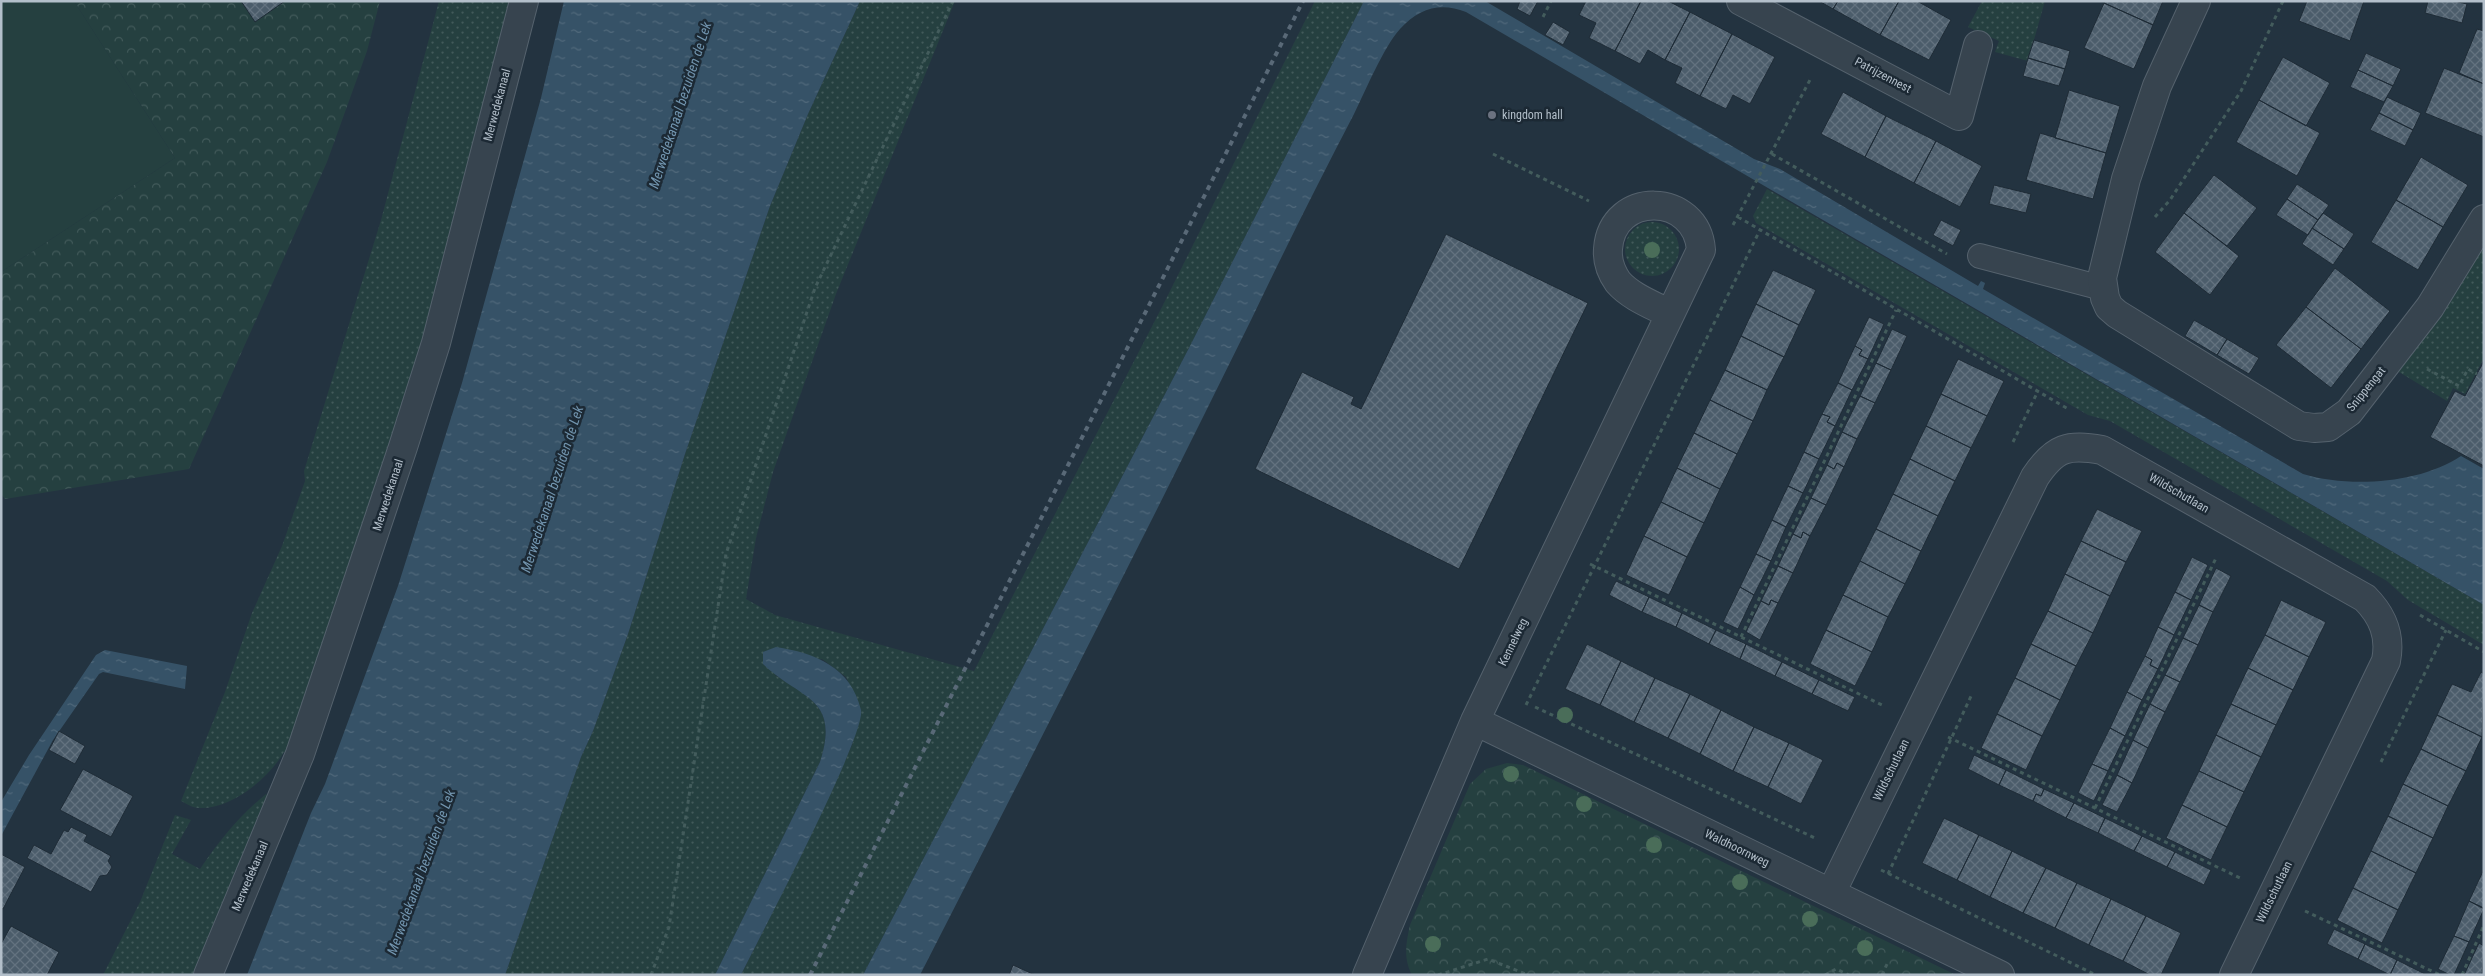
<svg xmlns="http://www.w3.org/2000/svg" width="2485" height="976" font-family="'Roboto Condensed',sans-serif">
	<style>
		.grass { fill: url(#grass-dots) }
		.forest { fill: url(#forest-crowns) }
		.pitch { fill: #254040 }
		.water { fill: url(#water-ripples) }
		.building { fill: url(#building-cross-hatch); stroke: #1e2b36 }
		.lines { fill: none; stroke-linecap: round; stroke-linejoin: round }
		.lane-casing { stroke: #55626d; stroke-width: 26 }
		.street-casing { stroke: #55626d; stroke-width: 30 }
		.path { stroke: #435c5c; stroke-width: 3; stroke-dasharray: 4 4; stroke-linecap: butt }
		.lane { stroke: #37444f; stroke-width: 24 }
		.street { stroke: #37444f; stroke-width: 28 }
		.rail { stroke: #596977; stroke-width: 4; stroke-dasharray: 5 5; stroke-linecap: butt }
		.tree { fill: #4a6d59 }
		.worship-dot { fill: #6b7280; stroke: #1c2934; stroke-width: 2 }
		.labels { text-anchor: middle; stroke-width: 5; stroke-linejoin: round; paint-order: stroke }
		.street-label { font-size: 12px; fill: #b3bfca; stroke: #1c2934 }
		.poi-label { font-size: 12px; fill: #b3bfca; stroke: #1c2934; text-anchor: start }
		.water-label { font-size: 14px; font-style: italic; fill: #7295af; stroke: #1c2934 }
	</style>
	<defs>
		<pattern id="grass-dots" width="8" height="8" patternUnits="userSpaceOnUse" patternTransform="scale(1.25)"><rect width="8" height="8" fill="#254040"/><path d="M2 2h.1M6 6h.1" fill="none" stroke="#425a5a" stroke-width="1.8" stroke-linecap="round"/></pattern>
		<pattern id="forest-crowns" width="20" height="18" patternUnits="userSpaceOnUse" patternTransform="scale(1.25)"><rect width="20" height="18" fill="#254040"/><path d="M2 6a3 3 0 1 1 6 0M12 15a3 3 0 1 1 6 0" fill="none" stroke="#425a5a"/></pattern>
		<pattern id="water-ripples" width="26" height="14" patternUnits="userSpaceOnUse" patternTransform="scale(1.25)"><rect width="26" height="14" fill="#365267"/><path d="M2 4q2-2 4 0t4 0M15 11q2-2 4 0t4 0" fill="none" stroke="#51697b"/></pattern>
		<pattern id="building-cross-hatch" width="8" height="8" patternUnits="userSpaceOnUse" patternTransform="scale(1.25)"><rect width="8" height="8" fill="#4c5d6b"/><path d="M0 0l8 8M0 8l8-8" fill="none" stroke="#63727f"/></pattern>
	</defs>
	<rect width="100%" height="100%" fill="#233340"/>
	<path class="grass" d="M 439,1 L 517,1 L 474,176 L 386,469 L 290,751 L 284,752 C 269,778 231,810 198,808 C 191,807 187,804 181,801 L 225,692 L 252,613 L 282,546 L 305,481 L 304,471 L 381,220 Z
		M 860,1 L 955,1 L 836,294 L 773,472 L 756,538 L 746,599 L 775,615 L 974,671 L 1163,305 L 1315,1 L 1364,1 L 1190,346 L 863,975 L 741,975 L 803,851 L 852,745 L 861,711 L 846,677 L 822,659 L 775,675 C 815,701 837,709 820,762 L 715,975 L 505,975 L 581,757 L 593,731 L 628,634 L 685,454 L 770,206 L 808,114 Z
		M 1982,1 L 2045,1 L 2028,61 L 1995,52 L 1999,41 L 1968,27 Z
		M 1767,189 L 2484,605 L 2484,645 L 2408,600 L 2387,581 L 2110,421 L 2088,415 L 1756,223 L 1753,216 Z
		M1625 249a27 27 0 1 1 54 0a27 27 0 1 1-54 0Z
		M 2484,246 L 2484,358 L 2465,394 L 2453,388 L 2447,401 L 2394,369 Z
		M 266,794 L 268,796 L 245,865 L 193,975 L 103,975 L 140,902 L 175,815 L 191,820 L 172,854 L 200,869 C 219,841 239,816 266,794 Z"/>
	<path class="forest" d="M 74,1 L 380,1 L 367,51 L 327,162 L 189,469 L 5,499 L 1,494 L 1,272 L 175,158 Z
		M 1507,763 L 1523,765 L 1956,975 L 1412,975 C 1403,958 1406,943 1410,925 L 1470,784 L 1486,769 Z"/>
	<path class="pitch" d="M 1,1 L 74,1 L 175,158 L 1,272 Z"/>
	<path class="water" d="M 564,1 L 860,1 L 808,114 L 770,206 L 685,454 L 628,634 L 593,731 L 581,757 L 505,975 L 247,975 L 311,813 L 325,784 L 398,586 L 462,383 L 541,98 Z
		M 1364,1 L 1485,1 L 1754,159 L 1780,169 L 1978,286 L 1981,281 L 1985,283 L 1983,289 L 2303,474 C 2349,488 2419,484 2461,456 L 2484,469 L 2484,605 L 1466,12 C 1441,2 1419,8 1400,29 C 1383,48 1366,90 1354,114 C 1319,181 1285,249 1252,318 C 1144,538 1032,756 920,975 L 863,975 L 1190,346 Z
		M 776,647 C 815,653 851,667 861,710 C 866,736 759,938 741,975 L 715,975 L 820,762 C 841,696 800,700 763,664 L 763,652 Z
		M 105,650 L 187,666 L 185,689 L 103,672 L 99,674 L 53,740 L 1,836 L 1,802 L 29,755 L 96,655 Z"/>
	<path class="building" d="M 241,1 L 285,1 L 255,22 Z
		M 1520,1 L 1538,1 L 1530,16 L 1517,9 Z
		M 1586,1 L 1641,1 L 1615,51 L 1589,38 L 1596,23 L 1579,15 Z
		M 1641,1 L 1668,1 L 1690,12 L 1665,60 L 1648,50 L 1640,64 L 1615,51 Z
		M 1819,1 L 1838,1 L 1833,9 Z
		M 1838,1 L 1899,1 L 1880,35 L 1833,9 Z
		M 1899,1 L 1917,1 L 1951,20 L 1929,60 L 1880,35 Z
		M 2105,1 L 2163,1 L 2153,25 L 2104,3 Z
		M 2307,1 L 2364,1 L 2350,41 L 2299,21 Z
		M 2428,1 L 2454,1 L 2467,4 L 2462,23 L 2425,13 Z
		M 2104,3 L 2153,25 L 2134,69 L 2084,48 Z
		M 1690,12 L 1732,34 L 1700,96 L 1675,83 L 1682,68 L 1665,60 Z
		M 1553,22 L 1570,32 L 1563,45 L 1545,35 Z
		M 2477,29 L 2484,31 L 2484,84 L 2459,73 Z
		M 1732,34 L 1775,57 L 1750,104 L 1733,95 L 1726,109 L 1700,96 Z
		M 2034,40 L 2070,51 L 2065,69 L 2028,58 Z
		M 2366,53 L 2401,69 L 2393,86 L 2358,70 Z
		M 2283,57 L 2330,83 L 2306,126 L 2259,100 Z
		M 2028,58 L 2065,69 L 2059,86 L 2023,76 Z
		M 2444,68 L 2484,84 L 2484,137 L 2425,113 Z
		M 2358,70 L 2393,86 L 2384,102 L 2350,87 Z
		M 2069,90 L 2120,106 L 2106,153 L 2055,138 Z
		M 1843,92 L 1886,116 L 1865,157 L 1821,134 Z
		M 2387,97 L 2421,113 L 2413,130 L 2379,113 Z
		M 2259,100 L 2320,133 L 2297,176 L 2236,142 Z
		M 2379,113 L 2413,130 L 2405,146 L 2370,130 Z
		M 1886,116 L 1936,141 L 1914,183 L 1865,157 Z
		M 2040,133 L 2106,153 L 2093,199 L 2026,180 Z
		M 1936,141 L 1982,166 L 1960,207 L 1914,183 Z
		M 2421,157 L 2468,185 L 2443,227 L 2396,200 Z
		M 2214,175 L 2257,208 L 2227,246 L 2184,213 Z
		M 2297,184 L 2329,205 L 2318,220 L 2287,199 Z
		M 1994,185 L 2031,194 L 2026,213 L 1989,204 Z
		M 2287,199 L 2318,220 L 2308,235 L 2276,215 Z
		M 2396,200 L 2443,227 L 2418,270 L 2371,242 Z
		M 2184,213 L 2239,256 L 2210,295 L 2155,252 Z
		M 2323,213 L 2354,234 L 2344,249 L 2312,228 Z
		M 1941,220 L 1961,230 L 1953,246 L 1933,235 Z
		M 2312,228 L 2344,249 L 2333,265 L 2302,244 Z
		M 1446,234 L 1588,303 L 1459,569 L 1255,469 L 1302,372 L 1354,397 L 1351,404 L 1361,409 Z
		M 2335,268 L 2390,311 L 2361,349 L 2306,307 Z
		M 1773,270 L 1816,290 L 1799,325 L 1756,304 Z
		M 1756,304 L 1799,325 L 1784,357 L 1741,336 Z
		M 2306,307 L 2361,349 L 2331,388 L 2276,345 Z
		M 1869,317 L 1884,324 L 1868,359 L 1859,355 L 1862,350 L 1855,346 Z
		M 2194,320 L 2227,339 L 2217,355 L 2185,336 Z
		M 1892,329 L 1907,336 L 1891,370 L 1876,363 Z
		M 1741,336 L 1784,357 L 1767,390 L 1725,370 Z
		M 2227,339 L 2259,358 L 2249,374 L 2217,355 Z
		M 1855,346 L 1862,350 L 1859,355 L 1868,359 L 1852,390 L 1838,383 Z
		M 1958,359 L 2004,381 L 1987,416 L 1941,394 Z
		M 2484,361 L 2484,466 L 2430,437 L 2455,391 L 2465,396 Z
		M 1876,363 L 1891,370 L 1875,403 L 1860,396 Z
		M 1725,370 L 1767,390 L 1753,421 L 1710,400 Z
		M 1838,383 L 1852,390 L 1835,426 L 1827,422 L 1830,417 L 1822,414 Z
		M 1941,394 L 1987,416 L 1971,448 L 1926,426 Z
		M 1860,396 L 1875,403 L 1857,439 L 1842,432 Z
		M 1710,400 L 1753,421 L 1737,454 L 1694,433 Z
		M 1822,414 L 1830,417 L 1827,422 L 1835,426 L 1819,459 L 1804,452 Z
		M 1926,426 L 1971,448 L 1955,481 L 1910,459 Z
		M 1842,432 L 1857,439 L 1844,467 L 1837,463 L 1834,469 L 1827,465 Z
		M 1694,433 L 1737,454 L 1720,489 L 1677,468 Z
		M 1804,452 L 1819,459 L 1803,493 L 1788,486 Z
		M 1910,459 L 1955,481 L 1938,516 L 1893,494 Z
		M 1837,463 L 1844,467 L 1826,505 L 1811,498 L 1827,465 L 1834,469 Z
		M 1677,468 L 1720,489 L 1704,523 L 1661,502 Z
		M 1788,486 L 1803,493 L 1786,527 L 1772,520 Z
		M 1893,494 L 1938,516 L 1921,551 L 1876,529 Z
		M 1811,498 L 1826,505 L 1810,536 L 1803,532 L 1801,538 L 1793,534 Z
		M 1661,502 L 1704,523 L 1687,557 L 1644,536 Z
		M 2097,509 L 2142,531 L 2126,562 L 2081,541 Z
		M 1772,520 L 1786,527 L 1771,561 L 1756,554 Z
		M 1876,529 L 1921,551 L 1905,584 L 1860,561 Z
		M 1803,532 L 1810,536 L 1793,573 L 1778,566 L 1793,534 L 1801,538 Z
		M 1644,536 L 1687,557 L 1669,595 L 1626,575 Z
		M 2081,541 L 2126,562 L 2110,596 L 2065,574 Z
		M 1756,554 L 1771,561 L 1754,595 L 1740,587 Z
		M 2192,557 L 2208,565 L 2191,600 L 2175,592 Z
		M 1860,561 L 1905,584 L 1888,617 L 1843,595 Z
		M 1778,566 L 1793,573 L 1778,603 L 1771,600 L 1769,605 L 1761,601 Z
		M 2216,568 L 2231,576 L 2213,612 L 2199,605 Z
		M 2065,574 L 2110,596 L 2093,633 L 2048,611 Z
		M 1616,581 L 1649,597 L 1642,612 L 1609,595 Z
		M 1740,587 L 1754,595 L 1738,629 L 1723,622 Z
		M 2175,592 L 2191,600 L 2174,635 L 2158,627 Z
		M 1843,595 L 1888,617 L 1872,652 L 1826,630 Z
		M 1649,597 L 1682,613 L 1676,627 L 1642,612 Z
		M 1771,600 L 1778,603 L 1760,640 L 1746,632 L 1761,601 L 1769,605 Z
		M 2281,600 L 2326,622 L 2309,657 L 2265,635 Z
		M 2199,605 L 2213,612 L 2198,645 L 2183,638 Z
		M 2048,611 L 2093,633 L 2076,666 L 2031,644 Z
		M 1682,613 L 1716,630 L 1709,644 L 1676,627 Z
		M 2158,627 L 2174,635 L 2158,669 L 2150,665 L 2152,660 L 2145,656 Z
		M 1716,630 L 1746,644 L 1740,659 L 1709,644 Z
		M 1826,630 L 1872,652 L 1855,686 L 1810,664 Z
		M 2265,635 L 2309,657 L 2293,690 L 2248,668 Z
		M 2183,638 L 2198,645 L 2180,682 L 2165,675 Z
		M 1587,644 L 1621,661 L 1600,705 L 1565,689 Z
		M 1746,644 L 1782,662 L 1775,676 L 1740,659 Z
		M 2031,644 L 2076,666 L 2060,700 L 2015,678 Z
		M 2145,656 L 2152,660 L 2150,665 L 2158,669 L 2142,700 L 2127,692 Z
		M 1621,661 L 1655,678 L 1634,722 L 1600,705 Z
		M 1782,662 L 1819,680 L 1812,694 L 1775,676 Z
		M 2248,668 L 2293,690 L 2276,725 L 2231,704 Z
		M 2481,672 L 2484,674 L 2482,737 L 2437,715 L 2452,684 L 2471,692 Z
		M 2165,675 L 2180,682 L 2165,712 L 2150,704 Z
		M 1655,678 L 1690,694 L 1668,738 L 1634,722 Z
		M 2015,678 L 2060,700 L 2042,736 L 1997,714 Z
		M 1819,680 L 1855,697 L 1848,711 L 1812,694 Z
		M 2127,692 L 2142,700 L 2125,736 L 2110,728 Z
		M 1690,694 L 1721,710 L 1700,754 L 1668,738 Z
		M 2150,704 L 2165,712 L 2148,748 L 2133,740 Z
		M 2231,704 L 2276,725 L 2261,757 L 2216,735 Z
		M 1721,710 L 1754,727 L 1733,771 L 1700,754 Z
		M 1997,714 L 2042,736 L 2026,770 L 1981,748 Z
		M 2437,715 L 2482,737 L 2466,771 L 2421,749 Z
		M 1754,727 L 1789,743 L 1768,787 L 1733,771 Z
		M 2110,728 L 2125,736 L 2108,771 L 2092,764 Z
		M 59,731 L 85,746 L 75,764 L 49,750 Z
		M 2216,735 L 2261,757 L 2244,792 L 2199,771 Z
		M 2133,740 L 2148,748 L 2132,783 L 2117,775 Z
		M 1789,743 L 1823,760 L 1801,804 L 1768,787 Z
		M 2421,749 L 2466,771 L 2448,806 L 2403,784 Z
		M 1974,755 L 2006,770 L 1999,785 L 1968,769 Z
		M 2092,764 L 2108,771 L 2094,801 L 2078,793 Z
		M 83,769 L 133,796 L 111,837 L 60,810 Z
		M 2006,770 L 2044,789 L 2041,796 L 2036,794 L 2033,801 L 1999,785 Z
		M 2199,771 L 2244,792 L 2227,827 L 2182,805 Z
		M 2117,775 L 2132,783 L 2117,812 L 2102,805 Z
		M 2403,784 L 2448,806 L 2433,838 L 2388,816 Z
		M 2044,789 L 2074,803 L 2066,818 L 2033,801 L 2036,794 L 2041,796 Z
		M 2074,803 L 2105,818 L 2098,833 L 2066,818 Z
		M 2182,805 L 2227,827 L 2211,860 L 2166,838 Z
		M 2388,816 L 2433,838 L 2416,873 L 2371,851 Z
		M 1944,818 L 1979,835 L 1957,880 L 1922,863 Z
		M 2105,818 L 2142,836 L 2134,851 L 2098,833 Z
		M 71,827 L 87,835 L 84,841 L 111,856 L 108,861 L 112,867 L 107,875 L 100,876 L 91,892 L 27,858 L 34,845 L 51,854 L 64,830 L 68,832 Z
		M 1979,835 L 2012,851 L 1990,897 L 1957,880 Z
		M 2142,836 L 2175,852 L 2167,867 L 2134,851 Z
		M 2012,851 L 2046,868 L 2023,913 L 1990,897 Z
		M 2371,851 L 2416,873 L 2398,910 L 2353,888 Z
		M 2175,852 L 2211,870 L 2204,885 L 2167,867 Z
		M 1,854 L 25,867 L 3,909 L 1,908 Z
		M 2046,868 L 2077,883 L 2055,928 L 2023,913 Z
		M 2484,869 L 2484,908 L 2469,901 Z
		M 2077,883 L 2111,899 L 2089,945 L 2055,928 Z
		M 2353,888 L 2398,910 L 2382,943 L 2337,920 Z
		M 2111,899 L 2146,916 L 2123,961 L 2089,945 Z
		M 2469,901 L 2484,909 L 2469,942 L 2454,936 Z
		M 2146,916 L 2181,933 L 2161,975 L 2150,975 L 2123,961 Z
		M 11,926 L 59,952 L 47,975 L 1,975 L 1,944 Z
		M 2334,929 L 2365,944 L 2358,959 L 2327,944 Z
		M 2454,936 L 2469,942 L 2454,975 L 2450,975 L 2438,969 Z
		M 2479,943 L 2484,946 L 2482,975 L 2464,975 Z
		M 2365,944 L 2397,960 L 2390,975 L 2358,959 Z
		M 2397,960 L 2427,975 L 2390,975 Z
		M 1013,965 L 1035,975 L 1009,975 Z"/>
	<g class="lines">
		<defs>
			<path id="lane" d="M 1980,256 L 2102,288"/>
			<path id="street" d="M 1741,1 L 1959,116 L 1978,45
				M 2196,1 L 2157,86 L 2126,179 L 2102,278 L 2105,298 L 2109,307 L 2117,314 L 2299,426 L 2314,428 L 2328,427 L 2349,412 L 2430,307 L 2484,219
				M 1475,721 L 2000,975
				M 1831,893 L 2035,477 C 2055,447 2068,444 2102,450 L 2365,598 C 2383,616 2391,636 2386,661 L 2234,975
				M 208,975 L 300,754 L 403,447 L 436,343 L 524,1
				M 1367,975 L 1475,721 L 1701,250 C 1697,192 1612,190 1608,249 C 1607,261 1611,272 1618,282 C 1631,297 1653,305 1670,314"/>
		</defs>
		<use href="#lane" class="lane-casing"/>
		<use href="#street" class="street-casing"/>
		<path class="path" d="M 1543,17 L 1551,1
			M 1493,154 L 1589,201
			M 1772,154 L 1947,254
			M 1738,217 L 2070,410
			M 2155,217 L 2170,200 L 2241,91 L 2283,1
			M 1733,225 L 1811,78
			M 2427,369 L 2459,386 L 2468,369 L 2477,374
			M 2013,442 L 2038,391
			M 1590,564 L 1884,706
			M 2420,615 L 2484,652
			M 1741,637 L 1896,310
			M 1526,705 L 1760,230
			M 1535,707 L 1817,839
			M 1948,737 L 2242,879
			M 2381,762 L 2446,630
			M 2095,808 L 2217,556
			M 1881,870 L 2096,975
			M 1888,874 L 1972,694
			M 2305,911 L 2440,975
			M 651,975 L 669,927 L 726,554 L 815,288 L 953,1
			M 1438,975 L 1488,959 L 1528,975
			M 1825,975 L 1836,969 L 1849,975
			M 1882,975 L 1888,962
			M 2462,975 L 2484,925"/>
		<use href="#lane" class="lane"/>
		<use href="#street" class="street"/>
		<path class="rail" d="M 810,975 L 1303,1"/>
	</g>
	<g class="tree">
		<circle cx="1652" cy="250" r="8"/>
		<circle cx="1565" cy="715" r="8"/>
		<circle cx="1511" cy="774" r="8"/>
		<circle cx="1584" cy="804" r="8"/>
		<circle cx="1654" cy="845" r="8"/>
		<circle cx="1740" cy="882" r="8"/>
		<circle cx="1810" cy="919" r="8"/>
		<circle cx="1433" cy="944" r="8"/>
		<circle cx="1865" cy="948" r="8"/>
	</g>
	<circle class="worship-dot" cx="1492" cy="115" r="5"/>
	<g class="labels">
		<g class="street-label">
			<text transform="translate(1883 75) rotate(28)" y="4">Patrijzennest</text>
			<text transform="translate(497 105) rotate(-75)" y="4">Merwedekanaal</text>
			<text transform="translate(2366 389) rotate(-51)" y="4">Snippengat</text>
			<text transform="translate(2179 493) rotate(30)" y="4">Wildschutlaan</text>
			<text transform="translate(388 495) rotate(-72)" y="4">Merwedekanaal</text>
			<text transform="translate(1513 642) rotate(-64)" y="4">Kennelweg</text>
			<text transform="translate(1891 770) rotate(-64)" y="4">Wildschutlaan</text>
			<text transform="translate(1737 848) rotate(26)" y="4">Waldhoornweg</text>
			<text transform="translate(250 876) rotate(-67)" y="4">Merwedekanaal</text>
			<text transform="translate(2274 892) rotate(-64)" y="4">Wildschutlaan</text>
		</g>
		<g class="poi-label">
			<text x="1502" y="119">kingdom hall</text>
		</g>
		<g class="water-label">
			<text transform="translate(680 105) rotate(-72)" y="5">Merwedekanaal bezuiden de Lek</text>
			<text transform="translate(552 489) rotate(-72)" y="5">Merwedekanaal bezuiden de Lek</text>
			<text transform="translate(421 872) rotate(-70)" y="5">Merwedekanaal bezuiden de Lek</text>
		</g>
	</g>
	<rect width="2485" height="976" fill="none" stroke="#b3bfca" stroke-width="5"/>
</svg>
